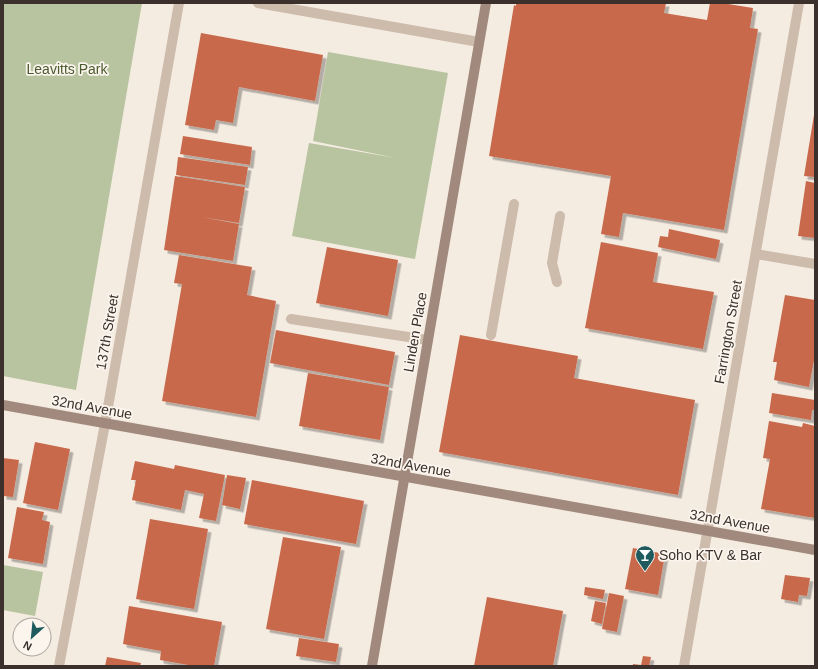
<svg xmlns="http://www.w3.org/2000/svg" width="818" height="669" font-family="Arial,sans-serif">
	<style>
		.green { fill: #b8c4a0 }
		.building { fill: #c8694b; filter: url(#shadow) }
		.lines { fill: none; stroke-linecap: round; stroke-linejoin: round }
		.lane { stroke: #cdbbac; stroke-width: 10 }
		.street { stroke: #cdbbac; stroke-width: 10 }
		.secondary { stroke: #a18a7d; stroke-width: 10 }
		.labels { text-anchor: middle; stroke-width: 3.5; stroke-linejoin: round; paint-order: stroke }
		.park-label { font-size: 14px; fill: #4a5a2e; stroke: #fbf5ee }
		.street-label { font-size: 14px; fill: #3b302b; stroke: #fbf5ee }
		.poi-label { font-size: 14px; fill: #3b302b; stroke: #fbf5ee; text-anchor: start }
	</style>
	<defs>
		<filter id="shadow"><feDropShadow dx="3.5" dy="3.5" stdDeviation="0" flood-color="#0004"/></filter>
	</defs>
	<rect width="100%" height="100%" fill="#f4ebe1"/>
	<path class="green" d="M 3,3 L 142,3 L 76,390 L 3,376 Z
		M 328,52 L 448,73 L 415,259 L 292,236 L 309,143 L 396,158 L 313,141 Z
		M 3,565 L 43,572 L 35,616 L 3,610 Z"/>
	<path class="building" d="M 516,3 L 666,3 L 664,13 L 707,20 L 710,3 L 722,3 L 753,8 L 750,28 L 758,29 L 724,230 L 623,213 L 619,237 L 601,234 L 611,176 L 489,156 L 514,5 L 516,6 Z
		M 201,33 L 323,55 L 315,101 L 239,87 L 233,123 L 216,120 L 214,130 L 185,125 Z
		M 814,115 L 815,115 L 815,177 L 804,176 Z
		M 183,136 L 252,147 L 250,165 L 180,154 Z
		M 178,157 L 248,167 L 245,185 L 176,175 Z
		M 175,176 L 245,187 L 239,223 L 201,217 L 239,224 L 236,242 L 219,239 L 236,242 L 233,261 L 164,250 Z
		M 806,181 L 815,183 L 815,238 L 798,236 Z
		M 669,229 L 720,240 L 716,259 L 658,247 L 660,236 L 668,237 Z
		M 601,242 L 658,253 L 653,282 L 714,292 L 703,349 L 585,328 Z
		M 327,247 L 398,260 L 388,316 L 316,303 Z
		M 179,255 L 252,267 L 247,295 L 276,301 L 256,417 L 162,401 L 182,284 L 174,283 Z
		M 785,295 L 815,300 L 815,355 L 809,387 L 774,380 L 777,362 L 773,362 Z
		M 276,330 L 395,352 L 389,385 L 270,363 Z
		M 460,335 L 578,356 L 574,378 L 695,400 L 678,495 L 439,452 Z
		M 308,373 L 389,387 L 380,440 L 299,426 Z
		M 772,393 L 815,400 L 815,410 L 812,410 L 811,420 L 769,413 Z
		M 769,421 L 802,427 L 803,423 L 815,426 L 815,518 L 761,509 L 770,459 L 763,458 Z
		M 35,442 L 70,449 L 58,510 L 23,503 Z
		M 3,458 L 19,460 L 13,497 L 3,496 Z
		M 135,461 L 174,469 L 175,465 L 225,475 L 216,521 L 199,518 L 204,494 L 185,490 L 181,510 L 132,500 L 136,480 L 131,480 Z
		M 227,475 L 246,478 L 240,509 L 222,505 Z
		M 252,480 L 364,501 L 356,544 L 244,524 Z
		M 17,507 L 44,512 L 42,520 L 50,522 L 43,564 L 8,558 Z
		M 150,519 L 208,529 L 194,609 L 136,599 Z
		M 283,537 L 341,547 L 324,639 L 266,629 Z
		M 633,548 L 665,554 L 658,595 L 625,589 Z
		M 785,575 L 810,578 L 807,596 L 799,595 L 798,602 L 781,599 Z
		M 585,587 L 605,590 L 603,599 L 584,595 Z
		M 609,593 L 624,596 L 617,632 L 602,629 Z
		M 487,597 L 563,611 L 553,666 L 474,666 Z
		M 595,601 L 606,603 L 602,624 L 591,621 Z
		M 129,606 L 222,622 L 214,666 L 194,666 L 160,660 L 161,651 L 123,644 Z
		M 299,638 L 339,644 L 336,662 L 296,656 Z
		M 643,656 L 651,657 L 649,666 L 633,666 L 633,664 L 641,665 Z
		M 107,657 L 141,663 L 140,666 L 105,666 Z"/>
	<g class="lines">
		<path class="lane" d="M 557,282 L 552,263 L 560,216
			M 291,319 L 428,340
			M 491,335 L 514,204"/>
		<path class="street" d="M 258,3 L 479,42
			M 756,254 L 815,264
			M 59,666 L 105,424 L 179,3
			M 684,666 L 799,3"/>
		<path class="secondary" d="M 3,405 L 815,550
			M 372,666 L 486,3"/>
	</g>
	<defs>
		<symbol id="bar-pin" viewBox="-11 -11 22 30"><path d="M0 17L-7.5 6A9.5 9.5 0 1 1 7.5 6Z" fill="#1f5a5e" stroke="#fbf5ee"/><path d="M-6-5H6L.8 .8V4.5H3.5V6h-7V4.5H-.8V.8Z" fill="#fff"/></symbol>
	</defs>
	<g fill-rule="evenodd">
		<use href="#bar-pin" x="634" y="544" width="22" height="30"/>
	</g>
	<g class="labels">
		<g class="park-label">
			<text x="67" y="74">Leavitts Park</text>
		</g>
		<g class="street-label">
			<text transform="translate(107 332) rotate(-80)" y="5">137th Street</text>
			<text transform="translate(415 332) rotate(-80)" y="5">Linden Place</text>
			<text transform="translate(728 332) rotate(-80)" y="5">Farrington Street</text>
			<text transform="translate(92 407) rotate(10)" y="5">32nd Avenue</text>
			<text transform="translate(411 465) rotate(10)" y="5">32nd Avenue</text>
			<text transform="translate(730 521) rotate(10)" y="5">32nd Avenue</text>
		</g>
		<g class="poi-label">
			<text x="659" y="560">Soho KTV &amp; Bar</text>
		</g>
	</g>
	<rect width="818" height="669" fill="none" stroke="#3b302b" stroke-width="8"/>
	<g transform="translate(32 637) rotate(207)"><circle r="19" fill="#fbf5ee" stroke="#aea6a0"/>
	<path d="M0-3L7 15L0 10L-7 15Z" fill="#1f5a5e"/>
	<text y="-6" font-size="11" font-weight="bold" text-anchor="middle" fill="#3b302b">N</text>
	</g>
</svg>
